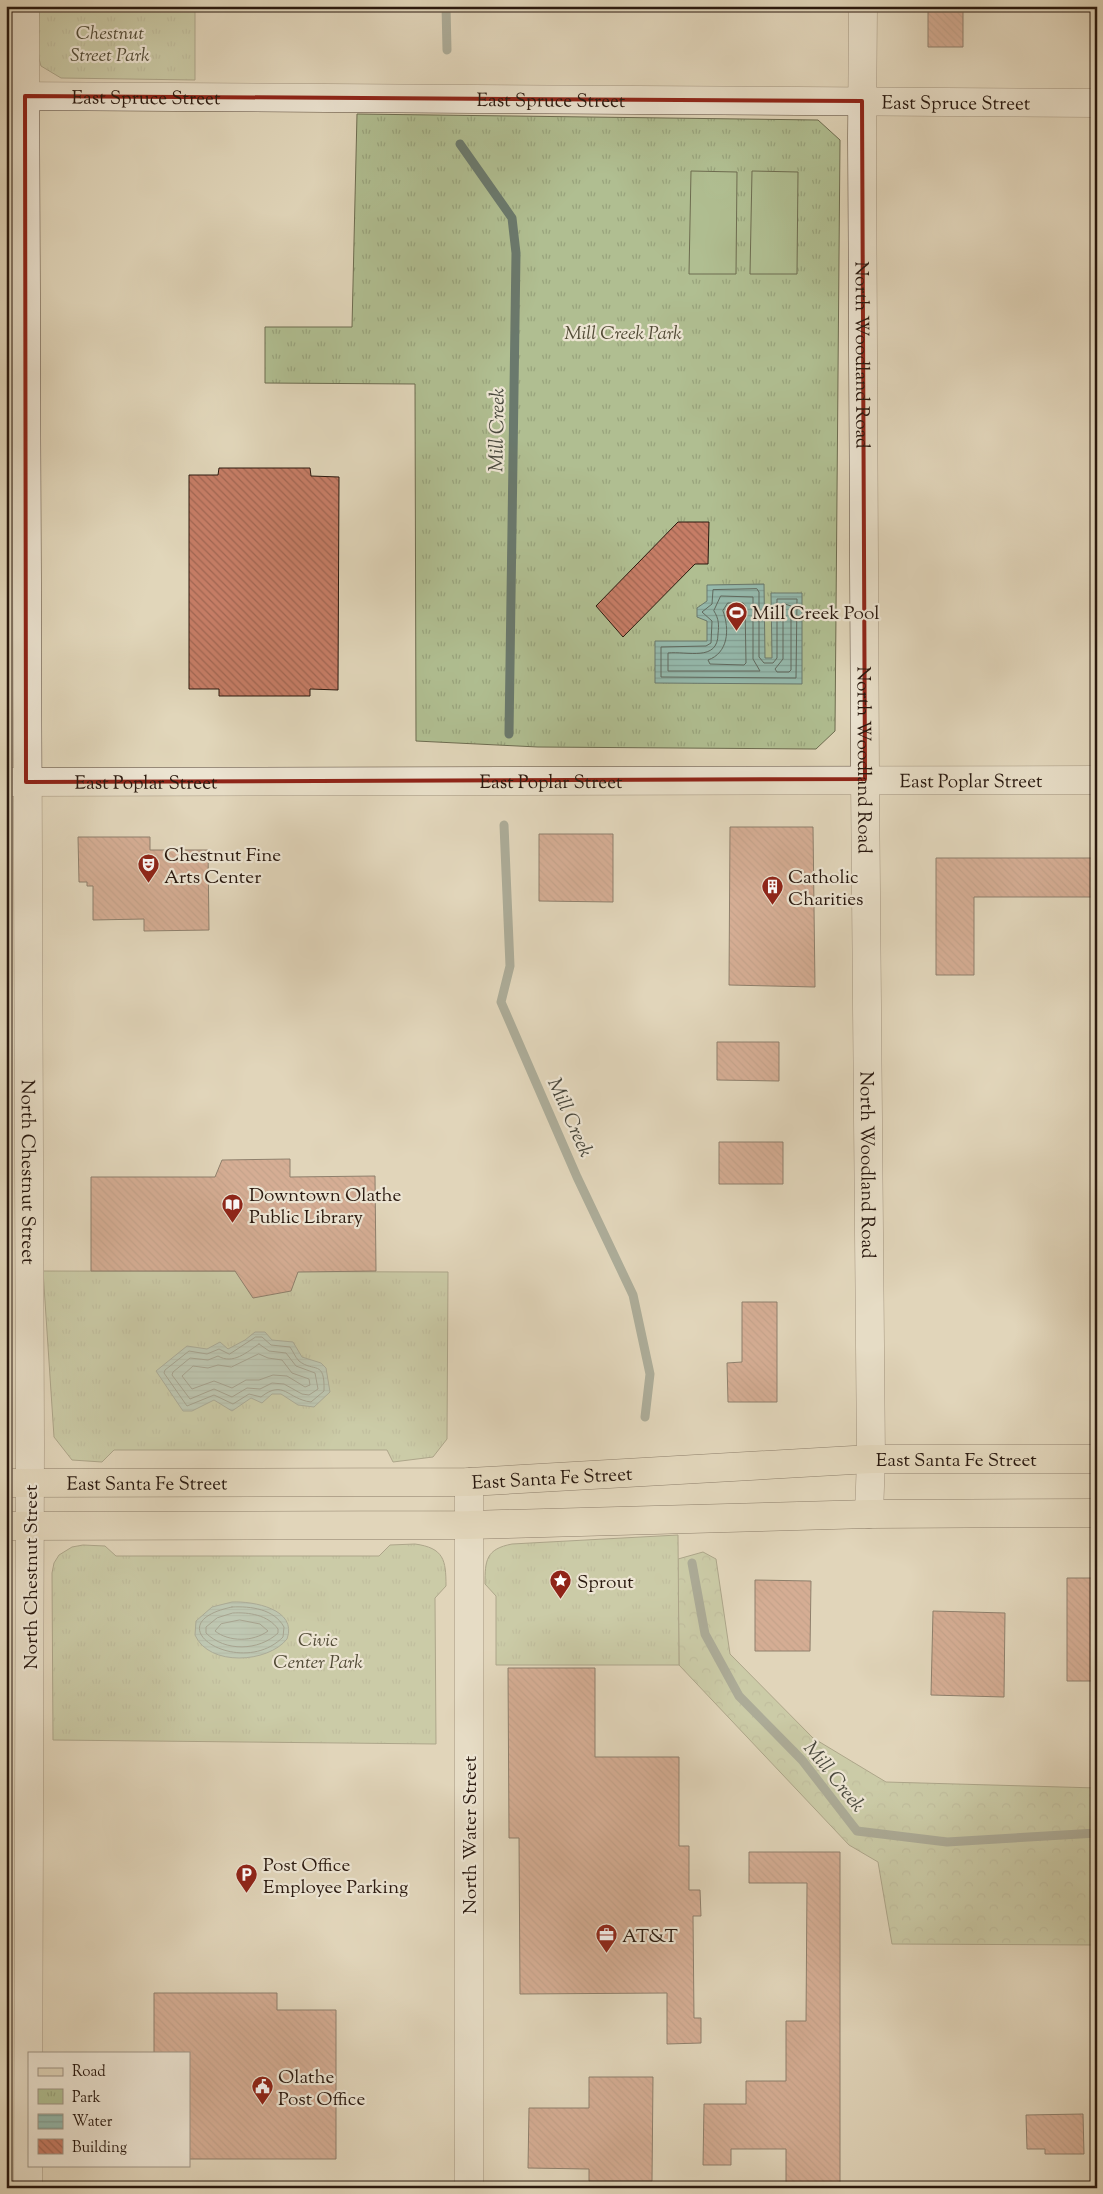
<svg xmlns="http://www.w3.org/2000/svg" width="1103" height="2194" font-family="'Sorts Mill Goudy',serif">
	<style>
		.forest { fill: url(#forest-crowns); stroke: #6d6c50 }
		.park { fill: url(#park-tufts); stroke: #6d6c50 }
		.garden { fill: #b0be91; stroke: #6d6c50 }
		.water { fill: url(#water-rules); stroke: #6a796d }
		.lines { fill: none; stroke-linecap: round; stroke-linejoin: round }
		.shore { stroke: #60695e; stroke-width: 1 }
		.stream { stroke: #6a796d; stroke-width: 9 }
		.building { fill: url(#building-back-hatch); stroke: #2a190f }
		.minor-casing { stroke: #58483a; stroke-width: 29 }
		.tertiary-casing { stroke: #58483a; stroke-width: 29 }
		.primary-casing { stroke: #2a190f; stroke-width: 29 }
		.minor { stroke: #ece4d2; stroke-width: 28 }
		.tertiary { stroke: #ece4d2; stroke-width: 28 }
		.primary { stroke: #e1d6ba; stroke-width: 28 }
		.marked { fill: none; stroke: #8f2418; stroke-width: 4; stroke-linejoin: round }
		.labels { text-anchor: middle; stroke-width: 4.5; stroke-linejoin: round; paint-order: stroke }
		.park-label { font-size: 19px; font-style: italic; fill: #524b36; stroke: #ece4d2 }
		.street-label { font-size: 19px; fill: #2a190f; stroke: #ece4d2 }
		.poi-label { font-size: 19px; fill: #2a190f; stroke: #ece4d2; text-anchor: start }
		.water-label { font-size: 20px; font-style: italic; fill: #4a493e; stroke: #ece4d2 }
	</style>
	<defs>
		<pattern id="forest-crowns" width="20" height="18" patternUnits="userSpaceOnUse" patternTransform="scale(1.25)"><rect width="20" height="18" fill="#b0be91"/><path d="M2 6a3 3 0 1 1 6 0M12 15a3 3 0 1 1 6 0" fill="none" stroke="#98a37c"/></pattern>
		<pattern id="park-tufts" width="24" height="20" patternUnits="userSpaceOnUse" patternTransform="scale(1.25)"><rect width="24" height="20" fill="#b0be91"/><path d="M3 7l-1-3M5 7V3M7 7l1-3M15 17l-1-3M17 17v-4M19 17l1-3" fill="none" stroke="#98a37c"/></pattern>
		<pattern id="water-rules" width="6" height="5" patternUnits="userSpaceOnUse" patternTransform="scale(1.25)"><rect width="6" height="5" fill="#95b9ac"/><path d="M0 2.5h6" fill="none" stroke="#819e93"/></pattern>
		<pattern id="building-back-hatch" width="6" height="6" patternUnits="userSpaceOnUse" patternTransform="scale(1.25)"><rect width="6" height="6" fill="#c67d66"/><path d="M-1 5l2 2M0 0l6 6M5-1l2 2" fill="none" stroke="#a16652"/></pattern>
	</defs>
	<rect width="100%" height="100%" fill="#e1d6ba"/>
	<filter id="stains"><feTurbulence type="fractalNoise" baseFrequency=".004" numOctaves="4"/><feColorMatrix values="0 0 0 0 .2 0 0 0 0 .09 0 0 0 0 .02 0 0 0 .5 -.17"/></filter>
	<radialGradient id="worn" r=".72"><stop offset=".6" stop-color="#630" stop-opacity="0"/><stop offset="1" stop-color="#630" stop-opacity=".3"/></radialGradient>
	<path class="forest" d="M 703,1552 L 716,1559 L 730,1654 L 813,1738 L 886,1782 L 1097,1788 L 1097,1945 L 892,1944 L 878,1862 L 849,1845 L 679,1665 L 678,1559 Z"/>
	<path class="park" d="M 39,6 L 195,6 L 195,80 L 61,78 L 41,66 L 38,55 Z
		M 357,114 L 818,120 L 840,140 L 835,731 L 816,749 L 538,747 L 416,741 L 415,384 L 265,383 L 265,327 L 352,327 Z
		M 43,1271 L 448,1272 L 447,1439 L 433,1457 L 393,1462 L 387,1450 L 114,1450 L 102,1462 L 72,1460 L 54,1437 Z
		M 678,1535 L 679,1665 L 496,1665 L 496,1596 L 485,1584 C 485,1560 486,1549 512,1544 Z
		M 415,1544 C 444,1548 446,1560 446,1586 L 435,1598 L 436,1744 L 53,1740 L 52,1573 L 54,1563 L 59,1555 L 72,1547 L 83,1545 L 105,1546 L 116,1556 L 379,1556 L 390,1545 Z"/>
	<path class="garden" d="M 691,171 L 737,172 L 736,274 L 689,274 Z
		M 752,171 L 798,172 L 797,274 L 750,274 Z"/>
	<path class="water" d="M 764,584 L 765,658 L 772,658 L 771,593 L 802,593 L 802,684 L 655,683 L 655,641 L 707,641 L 707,621 L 697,617 L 697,608 L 707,601 L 707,585 Z
		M 255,1332 L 265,1332 L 272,1340 L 293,1342 L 302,1357 L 321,1363 L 326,1368 L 330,1392 L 314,1407 L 298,1405 L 281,1394 L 272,1394 L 262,1403 L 251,1398 L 232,1411 L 214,1400 L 192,1411 L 183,1411 L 156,1371 L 187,1346 L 207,1349 L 220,1342 L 228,1349 L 245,1340 Z
		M 232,1602 C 253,1601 298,1609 287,1639 C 268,1663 209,1667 195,1635 L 196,1621 L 212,1607 Z"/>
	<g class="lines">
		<path class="shore" d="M 757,589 L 759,592 L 759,657 L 764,663 L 773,663 L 777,658 L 777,599 L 797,599 L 796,678 L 661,677 L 661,647 L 706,646 L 711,643 L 712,621 L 702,612 L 712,604 L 713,590 Z
			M 721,596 L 753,597 L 753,659 L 760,671 L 668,671 L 668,653 C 687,651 718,662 718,634 C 719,625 719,619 714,611 Z
			M 728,603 L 743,603 L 745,605 L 746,663 L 744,665 L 710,664 L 708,660 C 728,653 730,630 723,611 Z
			M 785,604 L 791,606 L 791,670 L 789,672 L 777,672 L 775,669 L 783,659 L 783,607 Z
			M 256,1337 L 262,1337 L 271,1345 L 290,1347 C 293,1351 295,1357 299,1361 C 314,1373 325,1359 324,1391 L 311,1402 C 287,1399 284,1379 261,1397 L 249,1394 L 233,1404 L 214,1395 L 187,1406 L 164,1373 L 165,1370 L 189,1351 L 207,1354 L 219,1349 L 229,1354 Z
			M 259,1344 L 269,1351 L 286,1353 L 296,1366 L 315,1373 L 318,1389 L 309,1395 L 302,1394 L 284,1384 L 272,1383 L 260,1389 L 247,1388 L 232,1397 L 214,1389 L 190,1399 L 172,1375 L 173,1372 L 190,1358 L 208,1360 L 218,1356 C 233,1365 247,1352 259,1344 Z
			M 259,1354 L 268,1358 L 282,1360 L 292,1373 L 309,1379 L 310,1385 L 305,1387 L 287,1376 L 273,1375 L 259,1380 L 246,1380 L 232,1388 L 214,1381 L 192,1389 L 182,1376 L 193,1366 L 208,1368 L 218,1365 L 231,1367 Z
			M 232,1607 C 251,1606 274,1609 284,1627 L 283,1637 C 241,1680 151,1624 232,1607 Z
			M 233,1613 C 249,1612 268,1615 278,1629 L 278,1633 C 259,1651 225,1652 206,1633 L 206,1627 L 217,1618 Z
			M 240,1620 L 260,1624 L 268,1631 C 253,1642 229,1642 215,1631 L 221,1624 Z"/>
		<path class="stream" d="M 446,6 L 447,50
			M 460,144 L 512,218 L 516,253 L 509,734
			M 504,825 L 510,966 L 501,1002 L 577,1177 L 633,1295 L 650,1374 L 645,1417
			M 692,1563 L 705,1634 L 739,1696 L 802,1760 L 857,1831 L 947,1842 L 1097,1833"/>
	</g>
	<path class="building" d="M 928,6 L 963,6 L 963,47 L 928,47 Z
		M 219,468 L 310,468 L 311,476 L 339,477 L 338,690 L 310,689 L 310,696 L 219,696 L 219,689 L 189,689 L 189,475 L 218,475 Z
		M 678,522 L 709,522 L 708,564 L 695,564 L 623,637 L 596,606 Z
		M 730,827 L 813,827 L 815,987 L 729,985 Z
		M 539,834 L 613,834 L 613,902 L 539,901 Z
		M 78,837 L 150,837 L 150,850 L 208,850 L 209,930 L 144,931 L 144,919 L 93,920 L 93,886 L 87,886 L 87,882 L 79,882 Z
		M 936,858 L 1097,858 L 1097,897 L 974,897 L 974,975 L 936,975 Z
		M 717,1042 L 779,1042 L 779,1081 L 717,1080 Z
		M 719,1142 L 783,1142 L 783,1184 L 719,1184 Z
		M 290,1159 L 290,1177 L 375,1176 L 376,1271 L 298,1272 L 291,1291 L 253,1298 L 235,1271 L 91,1271 L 91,1177 L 215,1177 L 222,1160 Z
		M 742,1302 L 777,1302 L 777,1402 L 728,1402 L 727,1363 L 742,1362 Z
		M 1067,1578 L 1097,1578 L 1097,1681 L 1067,1681 Z
		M 755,1580 L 811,1581 L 810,1651 L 755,1651 Z
		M 933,1611 L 1005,1613 L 1004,1697 L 931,1695 Z
		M 508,1668 L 595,1668 L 595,1757 L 679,1757 L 679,1846 L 689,1846 L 689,1890 L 700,1890 L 701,1916 L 693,1916 L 694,2018 L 701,2018 L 701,2043 L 667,2044 L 667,1993 L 520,1994 L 519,1838 L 509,1838 Z
		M 749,1852 L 840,1852 L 840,2184 L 786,2184 L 786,2149 L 731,2149 L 731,2165 L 703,2165 L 704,2104 L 746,2104 L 746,2081 L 786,2081 L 786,2021 L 806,2021 L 807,1883 L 749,1883 Z
		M 154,1993 L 277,1993 L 277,2010 L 336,2010 L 336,2159 L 189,2159 L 189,2053 L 154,2053 Z
		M 589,2077 L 653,2077 L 652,2181 L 589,2181 L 589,2169 L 528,2168 L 529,2108 L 589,2108 Z
		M 1083,2114 L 1084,2154 L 1045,2154 L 1045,2149 L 1027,2149 L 1026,2115 Z"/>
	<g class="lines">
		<defs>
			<g id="minor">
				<path id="s1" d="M 25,6 L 30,1443 L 28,2188"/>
				<path id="s2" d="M 863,6 L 862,137 L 865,779 L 871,1459 L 869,1514"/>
				<path id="s3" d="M 6,782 L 1097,780"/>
				<path d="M 469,1482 L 469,2188"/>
			</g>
			<g id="tertiary">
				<path id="s4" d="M 6,96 L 1097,103"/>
			</g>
			<g id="primary">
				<path id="s5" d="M 6,1483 L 469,1482 L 871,1459 L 1097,1459"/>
				<path d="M 6,1526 L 469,1525 L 869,1514 L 1097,1513"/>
			</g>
		</defs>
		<use href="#minor" class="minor-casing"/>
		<use href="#tertiary" class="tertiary-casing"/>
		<use href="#primary" class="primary-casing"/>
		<use href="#minor" class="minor"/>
		<use href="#tertiary" class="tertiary"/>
		<use href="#primary" class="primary"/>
	</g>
	<path d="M0 0H1103V2194H0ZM 25,96 L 862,101 L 865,779 L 26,782 Z" fill="#e1d6ba" fill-opacity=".55" fill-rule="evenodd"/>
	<path class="marked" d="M 25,96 L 862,101 L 865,779 L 26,782 Z"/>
	<defs>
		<symbol id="stadium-pin" viewBox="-11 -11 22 30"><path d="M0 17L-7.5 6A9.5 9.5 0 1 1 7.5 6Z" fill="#8f2418" stroke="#ece4d2"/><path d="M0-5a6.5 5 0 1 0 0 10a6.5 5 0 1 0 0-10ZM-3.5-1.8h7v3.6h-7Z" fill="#fff"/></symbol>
		<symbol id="theatre-pin" viewBox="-11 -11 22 30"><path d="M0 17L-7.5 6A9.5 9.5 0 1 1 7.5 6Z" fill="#8f2418" stroke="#ece4d2"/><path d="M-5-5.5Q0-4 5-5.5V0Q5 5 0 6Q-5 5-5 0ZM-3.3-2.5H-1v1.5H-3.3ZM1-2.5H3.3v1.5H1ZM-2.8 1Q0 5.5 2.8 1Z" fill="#fff"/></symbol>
		<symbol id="building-pin" viewBox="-11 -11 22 30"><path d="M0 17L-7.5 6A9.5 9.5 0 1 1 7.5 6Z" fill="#8f2418" stroke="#ece4d2"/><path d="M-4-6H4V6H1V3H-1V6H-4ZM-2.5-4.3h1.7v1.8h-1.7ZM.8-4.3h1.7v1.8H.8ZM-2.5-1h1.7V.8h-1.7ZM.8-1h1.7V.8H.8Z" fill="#fff"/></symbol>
		<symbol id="library-pin" viewBox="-11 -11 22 30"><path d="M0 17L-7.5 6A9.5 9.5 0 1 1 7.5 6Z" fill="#8f2418" stroke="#ece4d2"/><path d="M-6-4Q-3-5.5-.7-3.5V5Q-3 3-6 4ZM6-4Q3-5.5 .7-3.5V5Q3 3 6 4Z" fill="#fff"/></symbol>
		<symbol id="sight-pin" viewBox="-11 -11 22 30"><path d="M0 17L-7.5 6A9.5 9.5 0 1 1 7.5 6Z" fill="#8f2418" stroke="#ece4d2"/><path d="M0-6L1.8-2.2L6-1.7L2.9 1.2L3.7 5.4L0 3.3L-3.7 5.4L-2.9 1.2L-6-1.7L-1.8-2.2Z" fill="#fff"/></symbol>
		<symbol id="parking-pin" viewBox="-11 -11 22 30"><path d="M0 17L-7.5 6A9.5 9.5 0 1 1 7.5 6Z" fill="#8f2418" stroke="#ece4d2"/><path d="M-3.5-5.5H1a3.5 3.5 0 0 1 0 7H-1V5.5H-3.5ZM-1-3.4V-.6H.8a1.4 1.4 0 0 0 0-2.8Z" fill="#fff"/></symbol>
		<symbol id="office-pin" viewBox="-11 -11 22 30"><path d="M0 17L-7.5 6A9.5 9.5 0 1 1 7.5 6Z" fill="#8f2418" stroke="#ece4d2"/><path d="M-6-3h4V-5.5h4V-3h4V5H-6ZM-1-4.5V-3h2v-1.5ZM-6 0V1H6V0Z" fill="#fff"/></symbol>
		<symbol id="civic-pin" viewBox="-11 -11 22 30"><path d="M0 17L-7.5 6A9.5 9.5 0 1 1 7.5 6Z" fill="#8f2418" stroke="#ece4d2"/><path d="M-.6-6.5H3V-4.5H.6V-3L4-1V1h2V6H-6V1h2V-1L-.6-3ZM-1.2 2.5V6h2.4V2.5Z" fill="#fff"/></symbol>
	</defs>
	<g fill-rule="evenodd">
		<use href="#stadium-pin" x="724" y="600" width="25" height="34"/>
		<use href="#theatre-pin" x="136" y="852" width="25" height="34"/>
		<use href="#building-pin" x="760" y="874" width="25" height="34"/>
		<use href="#library-pin" x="220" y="1192" width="25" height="34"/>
		<use href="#sight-pin" x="548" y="1568" width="25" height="34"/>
		<use href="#parking-pin" x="234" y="1862" width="25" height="34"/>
		<use href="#office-pin" x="594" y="1922" width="25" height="34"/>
		<use href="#civic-pin" x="250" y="2074" width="25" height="34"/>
	</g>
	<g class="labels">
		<g class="park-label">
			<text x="110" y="39">Chestnut<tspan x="110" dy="22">Street Park</tspan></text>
			<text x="623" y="339">Mill Creek Park</text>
			<text x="318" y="1646">Civic<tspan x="318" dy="22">Center Park</tspan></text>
		</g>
		<g class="street-label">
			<text dy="7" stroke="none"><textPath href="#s4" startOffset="140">East Spruce Street</textPath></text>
			<text dy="7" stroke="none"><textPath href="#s4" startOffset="545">East Spruce Street</textPath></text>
			<text dy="7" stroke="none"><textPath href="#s4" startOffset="950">East Spruce Street</textPath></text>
			<text dy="7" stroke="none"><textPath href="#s2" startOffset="349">North Woodland Road</textPath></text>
			<text dy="7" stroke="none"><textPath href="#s2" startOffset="754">North Woodland Road</textPath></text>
			<text dy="7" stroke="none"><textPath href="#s3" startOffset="965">East Poplar Street</textPath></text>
			<text dy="7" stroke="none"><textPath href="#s3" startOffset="545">East Poplar Street</textPath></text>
			<text dy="7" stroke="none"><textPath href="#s3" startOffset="140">East Poplar Street</textPath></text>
			<text dy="7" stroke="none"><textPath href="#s2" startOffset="1159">North Woodland Road</textPath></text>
			<text dy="7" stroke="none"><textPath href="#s1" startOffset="1166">North Chestnut Street</textPath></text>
			<text dy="7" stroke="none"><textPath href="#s5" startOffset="951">East Santa Fe Street</textPath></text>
			<text dy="7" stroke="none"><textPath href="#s5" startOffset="546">East Santa Fe Street</textPath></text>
			<text dy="7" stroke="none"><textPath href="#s5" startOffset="141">East Santa Fe Street</textPath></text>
			<text transform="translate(30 1577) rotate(-90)" y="7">North Chestnut Street</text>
			<text transform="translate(469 1835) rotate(-90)" y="7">North Water Street</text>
		</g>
		<g class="poi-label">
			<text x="752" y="619">Mill Creek Pool</text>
			<text x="164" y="861">Chestnut Fine<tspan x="164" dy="22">Arts Center</tspan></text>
			<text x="788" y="883">Catholic<tspan x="788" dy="22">Charities</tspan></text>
			<text x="249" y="1201">Downtown Olathe<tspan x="249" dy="22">Public Library</tspan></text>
			<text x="577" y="1588">Sprout</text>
			<text x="263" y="1871">Post Office<tspan x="263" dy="22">Employee Parking</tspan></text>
			<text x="622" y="1942">AT&amp;T</text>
			<text x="278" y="2083">Olathe<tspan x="278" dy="22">Post Office</tspan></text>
		</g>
		<g class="water-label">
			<text transform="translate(496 430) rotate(-89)" y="7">Mill Creek</text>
			<text transform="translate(571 1117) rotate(66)" y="7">Mill Creek</text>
			<text transform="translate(835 1776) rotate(51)" y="7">Mill Creek</text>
		</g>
	</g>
	<rect width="1103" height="2194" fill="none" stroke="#e1d6ba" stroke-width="25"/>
	<rect x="8" y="8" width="1088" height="2179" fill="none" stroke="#2a190f" stroke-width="2.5"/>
	<rect x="12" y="12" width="1078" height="2169" fill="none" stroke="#2a190f"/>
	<rect x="28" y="2052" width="162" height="115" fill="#ece4d2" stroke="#9e9384"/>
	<rect x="38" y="2068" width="25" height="8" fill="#e1d6ba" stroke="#9e9384"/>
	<text x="72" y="2076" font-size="15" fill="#2a190f">Road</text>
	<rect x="38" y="2089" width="25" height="15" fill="url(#park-tufts)" stroke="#9e9384"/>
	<text x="72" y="2102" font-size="15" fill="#2a190f">Park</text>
	<rect x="38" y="2114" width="25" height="15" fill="url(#water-rules)" stroke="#9e9384"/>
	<text x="72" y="2126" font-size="15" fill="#2a190f">Water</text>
	<rect x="38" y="2139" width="25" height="15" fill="url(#building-back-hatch)" stroke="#9e9384"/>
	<text x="72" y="2152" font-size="15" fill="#2a190f">Building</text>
	<rect width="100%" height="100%" filter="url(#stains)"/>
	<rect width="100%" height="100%" fill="url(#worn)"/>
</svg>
